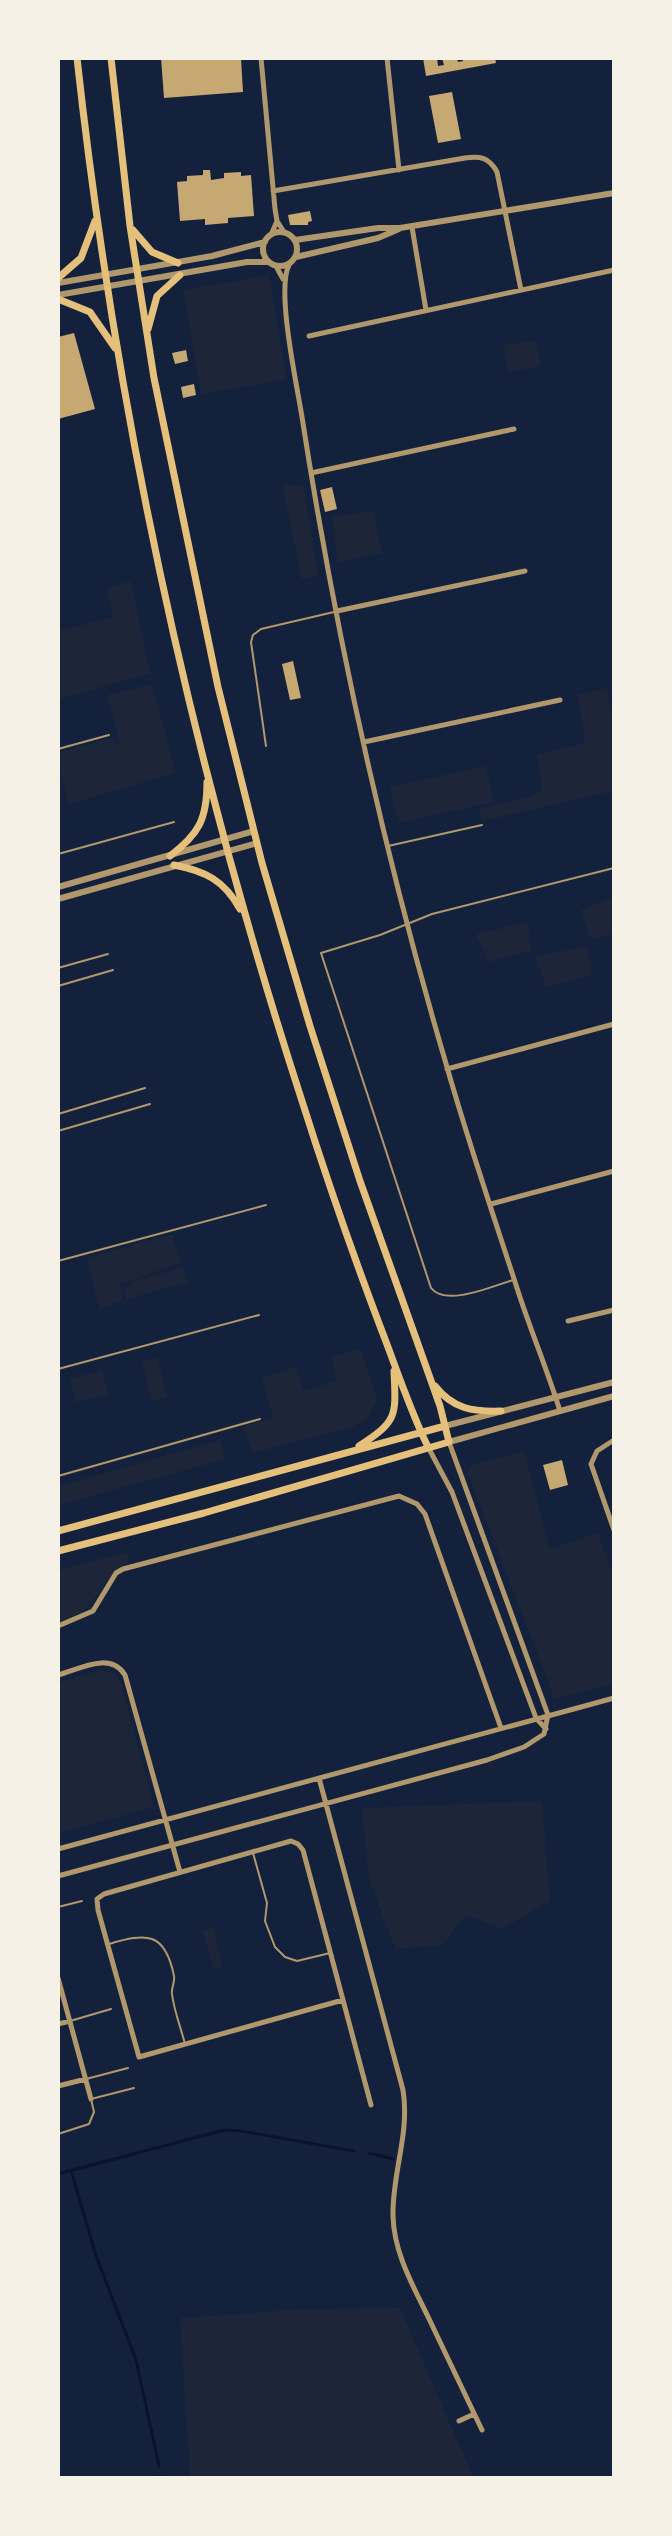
<svg xmlns="http://www.w3.org/2000/svg" width="672" height="2536" font-family="'IBM Plex Sans',sans-serif">
	<style>
		.green { fill: #1d2539 }
		.lines { fill: none; stroke-linecap: round; stroke-linejoin: round }
		.stream { stroke: #0b132b; stroke-width: 3 }
		.building { fill: #c6a872 }
		.service { stroke: #b1986c; stroke-width: 2 }
		.minor { stroke: #b1986c; stroke-width: 5 }
		.tertiary { stroke: #b1986c; stroke-width: 6 }
		.secondary { stroke: #e5c07b; stroke-width: 7 }
	</style>
	<rect width="100%" height="100%" fill="#14213d"/>
	<path class="green" d="M 269,275 L 287,379 L 201,394 L 183,290 Z
		M 537,340 L 541,366 L 508,372 L 504,345 Z
		M 282,485 L 304,486 L 318,574 L 302,580 Z
		M 374,511 L 382,553 L 338,563 L 332,517 Z
		M 131,581 L 150,673 L 59,699 L 59,631 L 113,617 L 106,588 Z
		M 152,684 L 176,773 L 69,804 L 59,765 L 59,752 L 112,738 L 115,745 L 120,744 L 107,695 Z
		M 607,688 L 613,724 L 613,791 L 482,821 L 479,809 L 529,797 L 542,790 L 537,755 L 585,743 L 578,695 Z
		M 486,766 L 494,802 L 398,823 L 390,787 Z
		M 612,897 L 613,934 L 591,939 L 580,911 Z
		M 528,922 L 531,951 L 488,962 L 476,934 Z
		M 587,947 L 592,975 L 546,987 L 535,956 Z
		M 172,1234 L 181,1263 L 120,1284 L 122,1301 L 99,1308 L 87,1258 Z
		M 183,1267 L 188,1282 L 127,1299 L 124,1289 L 138,1280 Z
		M 361,1349 L 377,1400 L 367,1420 L 352,1427 L 252,1453 L 243,1426 L 273,1418 L 262,1378 L 296,1367 L 303,1391 L 337,1381 L 331,1357 Z
		M 158,1358 L 167,1398 L 151,1401 L 142,1361 Z
		M 102,1370 L 108,1394 L 76,1402 L 70,1379 Z
		M 220,1440 L 225,1459 L 59,1505 L 59,1486 Z
		M 524,1451 L 550,1549 L 598,1533 L 613,1575 L 613,1684 L 555,1699 L 467,1472 L 471,1465 Z
		M 127,1552 L 129,1562 C 109,1571 105,1587 91,1603 C 83,1614 71,1618 59,1623 L 59,1570 Z
		M 102,1670 L 115,1674 L 121,1683 L 154,1807 L 59,1833 L 59,1682 Z
		M 542,1801 L 550,1901 L 502,1929 L 466,1915 L 442,1945 L 395,1949 L 369,1879 L 362,1808 Z
		M 214,1928 L 222,1968 L 214,1969 L 202,1930 Z
		M 400,2308 L 473,2477 L 190,2477 L 180,2318 L 304,2309 Z"/>
	<g class="lines">
		<path class="stream" d="M 369,2153 L 393,2159
			M 71,2170 L 95,2253 L 136,2360 L 159,2466
			M 58,2174 L 224,2130 L 241,2131 L 354,2151
			M 160,2478 L 160,2476"/>
	</g>
	<path class="building" d="M 161,58 L 241,58 L 243,92 L 164,98 Z
		M 423,58 L 437,58 L 438,66 L 444,65 L 442,58 L 457,58 L 458,62 L 463,61 L 463,58 L 495,58 L 496,63 L 426,76 Z
		M 452,92 L 461,139 L 438,143 L 429,96 Z
		M 203,170 L 210,170 L 211,180 L 224,178 L 224,173 L 241,172 L 241,176 L 251,175 L 254,216 L 228,218 L 228,223 L 205,225 L 205,219 L 180,221 L 177,182 L 187,181 L 187,176 L 203,175 Z
		M 310,211 L 312,221 L 308,222 L 308,225 L 290,225 L 288,215 Z
		M 74,333 L 95,409 L 58,419 L 58,337 Z
		M 186,350 L 188,361 L 175,364 L 172,353 Z
		M 194,384 L 196,395 L 183,398 L 181,387 Z
		M 332,487 L 337,509 L 325,512 L 320,490 Z
		M 293,661 L 301,698 L 290,700 L 282,664 Z
		M 562,1460 L 568,1485 L 550,1490 L 543,1465 Z"/>
	<g class="lines">
		<path class="service" d="M 266,746 L 251,642 L 253,635 L 261,629 L 334,612
			M 58,749 L 109,735
			M 388,846 L 482,825
			M 58,854 L 174,822
			M 58,968 L 108,954
			M 58,986 L 113,970
			M 58,1114 L 145,1088
			M 58,1131 L 150,1104
			M 58,1261 L 266,1205
			M 513,1280 C 493,1286 446,1307 431,1288 L 321,953 L 380,935 L 432,914 L 614,868
			M 58,1369 L 259,1315
			M 58,1476 L 260,1419
			M 253,1853 L 267,1903 L 265,1921 L 275,1947 L 285,1957 L 297,1961 L 330,1953
			M 58,1907 L 82,1901
			M 109,1944 C 146,1933 165,1931 174,1976 C 175,1983 171,1988 172,1994 C 174,2011 181,2028 185,2044
			M 70,2021 L 111,2009
			M 86,2079 L 128,2068
			M 58,2134 L 89,2124 L 94,2112 L 91,2099 L 134,2088"/>
		<path class="minor" d="M 261,58 L 275,209 L 277,221 L 284,232
			M 387,58 L 399,170
			M 273,191 L 465,158 C 480,156 489,157 497,172 L 521,290
			M 412,227 L 426,310
			M 271,235 L 277,221
			M 289,265 C 276,290 297,385 302,417 C 336,636 384,854 447,1067 C 468,1141 493,1214 517,1288 C 530,1329 547,1369 560,1411
			M 276,266 L 283,279
			M 309,336 L 614,270
			M 311,473 L 514,429
			M 337,611 L 525,571
			M 364,742 L 560,700
			M 447,1069 L 614,1024
			M 491,1204 L 614,1171
			M 568,1321 L 614,1310
			M 614,1440 L 597,1451 L 591,1464 L 614,1530
			M 428,1447 L 452,1492 L 536,1718 L 546,1729
			M 58,1626 L 93,1611 L 116,1573 L 123,1569 L 399,1496 L 417,1504 L 425,1514 L 501,1728
			M 58,1675 C 80,1669 110,1651 125,1675 L 180,1872
			M 319,1778 L 403,2090 C 410,2134 392,2173 393,2216 C 394,2255 415,2289 431,2323 C 448,2359 465,2395 482,2430
			M 58,1849 L 614,1698
			M 58,1876 L 487,1760 L 524,1747 L 544,1734 L 548,1715 L 449,1442
			M 58,1978 L 91,2099
			M 343,2000 L 139,2057 L 98,1910 L 97,1899 L 104,1894 L 291,1841 L 298,1844 L 303,1850 L 371,2105
			M 58,2024 L 70,2021
			M 58,2086 L 86,2079
			M 459,2421 L 474,2414"/>
		<path class="tertiary" d="M263 249a17 17 0 1 1 34 0a17 17 0 1 1-34 0Z
			M 295,240 L 378,228 L 400,228 L 614,193
			M 296,257 L 378,238 L 399,229
			M 58,283 L 212,256 L 265,242
			M 58,295 L 247,262 L 269,262
			M 58,887 L 254,831
			M 58,899 L 257,843
			M 445,1426 L 614,1382
			M 449,1442 L 614,1396"/>
		<path class="secondary" d="M 77,58 C 116,413 192,762 302,1101 C 326,1177 352,1252 380,1326 C 396,1367 409,1408 428,1447
			M 133,230 L 152,252 L 178,263
			M 58,278 L 81,258 L 95,221
			M 58,299 L 90,312 L 115,348
			M 148,329 L 157,296 L 180,275
			M 170,856 C 199,834 207,819 207,782
			M 174,865 C 205,871 224,880 240,909
			M 435,1386 C 453,1409 473,1412 501,1411
			M 359,1446 C 398,1421 396,1416 394,1371
			M 58,1531 L 445,1426
			M 58,1551 L 204,1513 L 449,1442 L 440,1406 L 360,1181 L 310,1026 L 262,863 L 218,687 L 154,378 L 130,226 L 111,58"/>
	</g>
	<rect width="672" height="2536" fill="none" stroke="#f6f1e7" stroke-width="120"/>
</svg>
